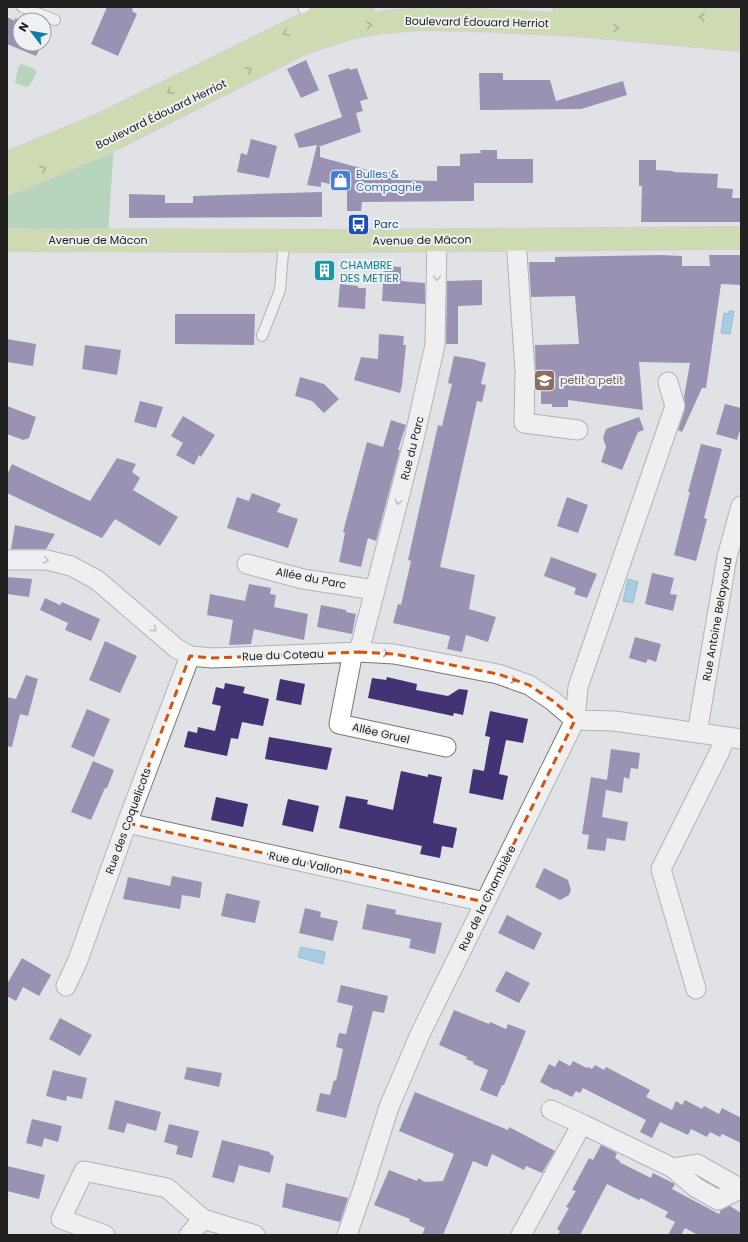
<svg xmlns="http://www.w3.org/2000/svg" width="748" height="1242" font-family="Poppins,sans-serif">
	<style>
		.green { fill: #83c38a }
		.water { fill: #5fb3e4; stroke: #4c87aa }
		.building { fill: #433274 }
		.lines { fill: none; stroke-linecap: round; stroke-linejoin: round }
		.lane-casing { stroke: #77787a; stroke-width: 12 }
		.street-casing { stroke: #77787a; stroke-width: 21 }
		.primary-casing { stroke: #bcbcbc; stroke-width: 24 }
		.lane { stroke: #fff; stroke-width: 10 }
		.street { stroke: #fff; stroke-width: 19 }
		.primary { stroke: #b4d173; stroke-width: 22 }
		.oneway { stroke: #6a784a }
		.oneway2 { stroke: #9b9b9b }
		.marked { fill: none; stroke: #d4530e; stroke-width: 3; stroke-dasharray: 8 5; stroke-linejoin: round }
		.labels { text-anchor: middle; stroke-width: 4; stroke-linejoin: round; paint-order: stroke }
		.street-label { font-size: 11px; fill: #202021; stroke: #eef0f2 }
		.shop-label { font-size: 11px; fill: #366cbe; stroke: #eef0f2; text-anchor: start }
		.transit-label { font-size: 11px; fill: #164399; stroke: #eef0f2; text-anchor: start }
		.culture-label { font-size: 11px; fill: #0d838f; stroke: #eef0f2; text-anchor: start }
		.education-label { font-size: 11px; fill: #785e54; stroke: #eef0f2; text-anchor: start }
	</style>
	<rect width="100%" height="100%" fill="#e1e2e5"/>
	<path class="green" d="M 21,64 L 33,68 L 37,72 L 30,85 L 27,87 L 15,83 L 18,68 Z
		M 114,144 L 108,233 L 36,229 L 7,230 L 7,191 Z"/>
	<path class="water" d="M 729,311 L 734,311 L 730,334 L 721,333 L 724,313 L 729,314 Z
		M 628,579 L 638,582 L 633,603 L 623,601 Z
		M 301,947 L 325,952 L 323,964 L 298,957 Z"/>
	<path class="building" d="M 107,7 L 133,7 L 132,11 L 137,14 L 118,56 L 91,44 Z
		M 7,17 L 15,21 L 15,18 L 20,20 L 20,44 L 42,44 L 36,56 L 7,44 Z
		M 306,60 L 319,90 L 301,98 L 287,69 Z
		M 349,68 L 350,70 L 357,68 L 368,99 L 360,101 L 363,111 L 356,113 L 361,132 L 318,147 L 320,147 L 320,157 L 375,172 L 399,172 L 399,180 L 437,181 L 437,166 L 460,166 L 460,154 L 481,153 L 480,150 L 497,150 L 497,159 L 533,159 L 533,183 L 474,183 L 474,201 L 362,202 L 361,211 L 347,211 L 347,188 L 321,182 L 321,187 L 307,185 L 317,145 L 299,148 L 294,134 L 342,117 L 328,75 Z
		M 479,73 L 503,73 L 503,80 L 550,80 L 556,101 L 623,81 L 627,95 L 581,109 L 480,110 Z
		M 251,139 L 277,146 L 269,178 L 237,172 L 241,153 L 247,155 Z
		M 639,160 L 656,160 L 656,170 L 673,171 L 673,172 L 718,174 L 717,188 L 733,189 L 732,198 L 741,198 L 741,222 L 641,222 L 642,186 L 639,186 Z
		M 322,192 L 322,217 L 129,218 L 129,194 L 165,195 L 165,203 L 193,203 L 193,196 Z
		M 660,255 L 682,256 L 682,266 L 710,266 L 709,255 L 741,255 L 741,285 L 721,284 L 706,388 L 702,388 L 682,432 L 678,430 L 685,409 L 684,397 L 690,363 L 639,362 L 643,410 L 568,400 L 568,407 L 552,407 L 552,404 L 541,404 L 541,389 L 536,389 L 535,345 L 579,344 L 575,296 L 531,297 L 529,262 L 555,262 L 555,257 Z
		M 384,266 L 401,267 L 401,281 L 425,283 L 425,304 L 382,301 Z
		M 482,280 L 482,305 L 458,306 L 458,344 L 446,344 L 447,281 Z
		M 340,284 L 358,286 L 358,288 L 366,288 L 365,309 L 338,307 Z
		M 175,314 L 255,314 L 254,345 L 175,344 Z
		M 379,334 L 404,336 L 403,345 L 406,345 L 402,385 L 400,393 L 354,380 L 361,357 L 378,359 Z
		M 7,339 L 36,344 L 33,366 L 7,362 Z
		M 85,345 L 121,350 L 117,375 L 82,369 Z
		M 454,356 L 472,359 L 486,363 L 481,384 L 486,385 L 482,402 L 477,401 L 440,567 L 475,575 L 469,609 L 496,617 L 488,642 L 466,635 L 462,652 L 447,649 L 450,636 L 393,623 L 398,604 L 401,605 L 411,561 L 408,560 L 438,425 L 442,426 L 452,384 L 448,383 Z
		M 300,377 L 324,384 L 339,399 L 324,413 L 312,401 L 295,396 Z
		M 140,401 L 163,407 L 156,428 L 134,422 Z
		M 725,404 L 741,408 L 741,427 L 737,440 L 716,434 Z
		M 7,406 L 36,417 L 29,438 L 23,440 L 7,434 Z
		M 183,416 L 215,435 L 201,457 L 199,455 L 194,465 L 176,455 L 183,443 L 171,436 Z
		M 639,417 L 644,430 L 638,432 L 622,470 L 601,462 L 606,447 L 603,438 L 606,429 Z
		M 391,420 L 406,425 L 398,450 L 400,450 L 376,541 L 368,538 L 361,567 L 339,562 L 345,533 L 343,532 L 367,442 L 383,447 Z
		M 701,444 L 722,449 L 704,518 L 707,519 L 696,561 L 674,555 L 690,492 L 688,492 Z
		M 117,458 L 136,464 L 132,472 L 140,478 L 133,490 L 178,517 L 160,546 L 115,519 L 102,538 L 7,493 L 7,475 L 12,464 L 90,501 Z
		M 252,493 L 281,504 L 277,512 L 298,519 L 288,548 L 227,528 L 237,497 L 249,501 Z
		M 567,497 L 588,505 L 578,533 L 557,526 Z
		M 15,525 L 55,534 L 46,549 L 11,549 Z
		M 551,557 L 597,574 L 587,598 L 574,594 L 576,588 L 544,576 Z
		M 652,573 L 674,578 L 670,594 L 677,595 L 673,611 L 645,604 Z
		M 7,577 L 32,579 L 29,597 L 7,594 Z
		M 249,584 L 271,588 L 270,594 L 276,595 L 274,607 L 308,614 L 304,640 L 254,629 L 251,644 L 229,645 L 233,620 L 207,615 L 210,594 L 245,601 Z
		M 45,598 L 60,605 L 62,602 L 100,619 L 91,641 L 65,630 L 68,623 L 40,610 Z
		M 321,605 L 346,610 L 346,612 L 356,614 L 352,634 L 317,627 Z
		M 635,637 L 661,644 L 656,662 L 648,659 L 646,663 L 629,658 Z
		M 105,641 L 137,656 L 120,693 L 89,680 Z
		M 26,675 L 38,679 L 28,716 L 20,714 L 12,747 L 7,746 L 7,697 L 16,699 Z
		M 387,677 L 417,684 L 416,690 L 448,696 L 459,689 L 468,690 L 463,715 L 454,713 L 453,716 L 368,698 L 372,678 L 386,680 Z
		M 280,679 L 305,684 L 301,705 L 276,700 Z
		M 225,683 L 245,687 L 243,693 L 269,699 L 263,726 L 242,722 L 238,739 L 231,738 L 227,756 L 184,747 L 188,731 L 197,733 L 198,727 L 215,731 L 221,706 L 212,704 L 216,687 L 224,689 Z
		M 87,709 L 110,719 L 94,757 L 71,747 Z
		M 490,711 L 528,719 L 523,743 L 506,740 L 499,774 L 508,776 L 503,800 L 469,793 L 473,769 L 484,771 L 490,737 L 485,736 Z
		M 269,737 L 332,748 L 327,770 L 265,759 Z
		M 611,749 L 640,753 L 638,769 L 631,768 L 629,779 L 624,777 L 622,793 L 606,790 L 602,817 L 628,822 L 625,841 L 607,838 L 605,851 L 587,849 L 589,835 L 582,834 L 591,777 L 607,780 Z
		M 93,761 L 114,770 L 107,788 L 105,788 L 91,820 L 71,812 Z
		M 401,771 L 428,777 L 428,774 L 442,777 L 433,823 L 457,828 L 453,848 L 442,846 L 440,858 L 420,854 L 422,846 L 339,828 L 346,796 L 368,800 L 367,804 L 393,810 Z
		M 216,797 L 248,804 L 243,827 L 211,820 Z
		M 288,799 L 319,806 L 313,832 L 282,825 Z
		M 544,868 L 568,880 L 571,890 L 569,895 L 560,900 L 535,887 Z
		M 172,876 L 202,882 L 200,898 L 182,895 L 180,909 L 123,899 L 128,877 L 170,886 Z
		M 226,893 L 260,901 L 255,923 L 221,916 Z
		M 367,904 L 396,910 L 395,914 L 442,923 L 435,954 L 409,948 L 411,939 L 362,929 Z
		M 305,908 L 321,912 L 320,917 L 338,921 L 333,941 L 299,933 Z
		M 507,915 L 542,933 L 534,950 L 498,933 Z
		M 22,958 L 51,975 L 39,996 L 23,987 L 16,1001 L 7,996 L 7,984 Z
		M 506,971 L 530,983 L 519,1003 L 495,991 Z
		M 341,985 L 388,996 L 384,1013 L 373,1011 L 346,1118 L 316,1111 L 320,1093 L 330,1095 L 334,1080 L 336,1081 L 343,1049 L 336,1047 L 339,1033 L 346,1034 L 353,1006 L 337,1002 Z
		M 454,1010 L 489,1024 L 490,1022 L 506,1029 L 508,1024 L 526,1031 L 504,1085 L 502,1085 L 497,1097 L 480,1090 L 488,1070 L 473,1064 L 474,1062 L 466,1059 L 467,1057 L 439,1045 Z
		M 60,1018 L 92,1035 L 80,1056 L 49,1039 Z
		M 559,1060 L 570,1066 L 573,1061 L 587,1068 L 588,1067 L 592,1069 L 595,1065 L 604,1070 L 606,1067 L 650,1090 L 646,1097 L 672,1110 L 676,1101 L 682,1105 L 685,1100 L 702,1109 L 704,1106 L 719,1114 L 722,1108 L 741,1118 L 741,1143 L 722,1134 L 720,1137 L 710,1132 L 707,1137 L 691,1129 L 688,1135 L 660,1122 L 652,1138 L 640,1132 L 646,1120 L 583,1088 L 580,1093 L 576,1091 L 572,1097 L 556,1089 L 555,1090 L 540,1082 L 549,1064 L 555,1067 Z
		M 187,1067 L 222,1073 L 219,1087 L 184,1079 Z
		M 53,1070 L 87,1078 L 82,1099 L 67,1096 L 66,1101 L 46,1096 Z
		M 415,1092 L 508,1130 L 509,1127 L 555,1151 L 542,1173 L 526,1166 L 524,1170 L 492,1154 L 487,1167 L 473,1161 L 443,1235 L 422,1235 L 425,1228 L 409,1221 L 410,1219 L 374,1205 L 389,1170 L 417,1181 L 418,1178 L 425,1182 L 443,1181 L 454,1154 L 399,1131 Z
		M 115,1100 L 161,1112 L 156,1131 L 127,1123 L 124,1133 L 108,1129 Z
		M 32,1119 L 62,1126 L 58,1142 L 44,1138 L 42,1147 L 26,1143 Z
		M 169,1124 L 199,1131 L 192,1158 L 176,1154 L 178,1146 L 164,1142 Z
		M 222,1140 L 270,1152 L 270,1154 L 274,1156 L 270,1173 L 239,1165 L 234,1183 L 212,1177 Z
		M 601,1145 L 617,1153 L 615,1158 L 620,1161 L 619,1162 L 651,1178 L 653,1173 L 675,1184 L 672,1189 L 719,1214 L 721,1210 L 730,1206 L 741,1213 L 741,1235 L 698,1235 L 685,1228 L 681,1235 L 668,1235 L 675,1222 L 665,1217 L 668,1212 L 641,1198 L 639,1200 L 607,1184 L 580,1235 L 558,1235 L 560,1231 L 557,1229 L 569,1208 L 566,1207 L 576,1191 L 572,1190 L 589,1158 L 593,1160 Z
		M 7,1166 L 45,1175 L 39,1199 L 7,1191 Z
		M 286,1183 L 348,1198 L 340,1222 L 282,1207 Z"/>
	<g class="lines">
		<defs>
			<path id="lane" d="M 22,7 L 55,20
				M 303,7 L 311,21
				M 262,336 L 280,290 L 284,240"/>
			<path id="street" d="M 516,239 L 525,371 L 524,423 L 578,430
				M 7,560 L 47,560 L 71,566 L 97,580 L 176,648 L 190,656 L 212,658 L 359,652 L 394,654 L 498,674 L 529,685 L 553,701 L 575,720
				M 247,564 L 303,579 L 375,590
				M 353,652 L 339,724 L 446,747
				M 359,652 L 414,439 L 435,345 L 437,239
				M 575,720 L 614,721 L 741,739
				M 697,733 L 727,557 L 741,506
				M 127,823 L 485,902
				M 66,986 L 78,960 L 127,823 L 190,656
				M 696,989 L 661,869 L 720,751 L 725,737
				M 551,1110 L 582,1124
				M 673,1168 L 697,1164 L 741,1189
				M 105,1235 L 61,1219 L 84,1171 L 167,1188 L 203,1219 L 255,1235
				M 189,1235 L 203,1219
				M 347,1235 L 363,1189 L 389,1107 L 421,1032 L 575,720 L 578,687 L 675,406 L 668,382
				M 521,1235 L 582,1124 L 673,1168 L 695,1187 L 718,1200 L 740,1189"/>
			<path id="primary" d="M 564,7 L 652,12 L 741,21
				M 7,163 L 102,124 L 311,21 L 343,11 L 363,7
				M 7,184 L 99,146 L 303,43 L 349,28 L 384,22 L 420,19 L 475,20 L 577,25 L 741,40
				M 7,240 L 344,241 L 741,238"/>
		</defs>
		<use href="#lane" class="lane-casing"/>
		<use href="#street" class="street-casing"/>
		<use href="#primary" class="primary-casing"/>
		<use href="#lane" class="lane"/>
		<use href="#street" class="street"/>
		<use href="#primary" class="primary"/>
	</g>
	<defs><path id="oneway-chevron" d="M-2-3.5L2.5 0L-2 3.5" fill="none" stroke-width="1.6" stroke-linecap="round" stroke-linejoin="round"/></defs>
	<g class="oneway">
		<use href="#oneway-chevron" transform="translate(702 17) rotate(-174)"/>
		<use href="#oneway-chevron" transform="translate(369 25) rotate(-10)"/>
		<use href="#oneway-chevron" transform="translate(616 28) rotate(5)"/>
		<use href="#oneway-chevron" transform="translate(286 33) rotate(154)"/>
		<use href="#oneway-chevron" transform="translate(249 70) rotate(-27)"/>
		<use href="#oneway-chevron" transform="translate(170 91) rotate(154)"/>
		<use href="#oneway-chevron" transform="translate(43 169) rotate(-23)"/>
	</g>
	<g class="oneway2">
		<use href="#oneway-chevron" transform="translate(437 278) rotate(91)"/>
		<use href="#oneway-chevron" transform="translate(398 502) rotate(105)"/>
		<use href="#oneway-chevron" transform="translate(46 560) rotate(7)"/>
		<use href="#oneway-chevron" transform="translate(154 629) rotate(40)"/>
		<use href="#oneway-chevron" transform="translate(386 653) rotate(3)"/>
		<use href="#oneway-chevron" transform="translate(514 680) rotate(19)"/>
	</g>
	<path d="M0 0H748V1242H0ZM 359,652 L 394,654 L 498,674 L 529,685 L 553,701 L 575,720 L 485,902 L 127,823 L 190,656 L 212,658 Z" fill="#e1e2e5" fill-opacity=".55" fill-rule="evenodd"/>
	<path class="marked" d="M 359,652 L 394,654 L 498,674 L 529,685 L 553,701 L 575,720 L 485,902 L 127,823 L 190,656 L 212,658 Z"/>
	<defs>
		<symbol id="shop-square" viewBox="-11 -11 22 22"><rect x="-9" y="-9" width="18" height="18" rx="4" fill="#3f7fe0" stroke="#eef0f2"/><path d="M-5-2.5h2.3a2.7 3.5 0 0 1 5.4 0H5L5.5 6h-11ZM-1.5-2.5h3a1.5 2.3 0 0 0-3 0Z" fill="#fff"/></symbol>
		<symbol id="bus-square" viewBox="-11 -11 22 22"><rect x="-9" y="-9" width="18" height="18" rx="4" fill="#1a4fb4" stroke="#eef0f2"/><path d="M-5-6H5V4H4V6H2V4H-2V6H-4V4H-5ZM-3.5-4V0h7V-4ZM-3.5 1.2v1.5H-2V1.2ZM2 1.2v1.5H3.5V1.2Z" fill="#fff"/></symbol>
		<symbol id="building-square" viewBox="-11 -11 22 22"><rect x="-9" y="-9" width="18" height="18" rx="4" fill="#0f9aa8" stroke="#eef0f2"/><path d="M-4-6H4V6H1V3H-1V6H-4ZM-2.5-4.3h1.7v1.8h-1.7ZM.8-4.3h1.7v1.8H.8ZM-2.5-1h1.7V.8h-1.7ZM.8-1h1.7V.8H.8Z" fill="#fff"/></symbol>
		<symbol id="school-square" viewBox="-11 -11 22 22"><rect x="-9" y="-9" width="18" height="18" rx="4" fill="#8d6e63" stroke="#eef0f2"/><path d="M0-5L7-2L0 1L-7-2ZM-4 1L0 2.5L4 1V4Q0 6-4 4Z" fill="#fff"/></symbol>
	</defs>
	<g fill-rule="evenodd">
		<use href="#shop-square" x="328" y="168" width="25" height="25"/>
		<use href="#bus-square" x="346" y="212" width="25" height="25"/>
		<use href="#building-square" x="312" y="258" width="25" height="25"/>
		<use href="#school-square" x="532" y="368" width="25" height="25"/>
	</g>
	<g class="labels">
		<g class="street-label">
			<text transform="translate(477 22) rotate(1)" y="4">Boulevard Édouard Herriot</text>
			<text transform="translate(161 114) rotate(-26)" y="4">Boulevard Édouard Herriot</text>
			<text x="98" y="244">Avenue de Mâcon</text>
			<text transform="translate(422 240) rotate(-1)" y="4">Avenue de Mâcon</text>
			<text transform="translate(412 448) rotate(-76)" y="4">Rue du Parc</text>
			<text transform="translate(311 578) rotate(11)" y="4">Allée du Parc</text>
			<text transform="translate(717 619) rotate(-80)" y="4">Rue Antoine Belaysoud</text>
			<text transform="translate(283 655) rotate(-2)" y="4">Rue du Coteau</text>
			<text transform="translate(381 733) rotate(13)" y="4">Allée Gruel</text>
			<text transform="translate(128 821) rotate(-70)" y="4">Rue des Coquelicots</text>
			<text transform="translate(306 863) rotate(12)" y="4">Rue du Vallon</text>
			<text transform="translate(487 898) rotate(-64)" y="4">Rue de la Chambière</text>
		</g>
		<g class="shop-label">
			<text x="356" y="178">Bulles &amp;<tspan x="356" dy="13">Compagnie</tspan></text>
		</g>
		<g class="transit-label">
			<text x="374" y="228">Parc</text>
		</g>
		<g class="culture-label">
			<text x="340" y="269">CHAMBRE<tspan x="340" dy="13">DES METIER</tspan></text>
		</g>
		<g class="education-label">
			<text x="560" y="384">petit a petit</text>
		</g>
	</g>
	<rect width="748" height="1242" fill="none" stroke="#202021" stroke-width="16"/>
	<g transform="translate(32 32) rotate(301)"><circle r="19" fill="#eef0f2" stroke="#9c9d9e"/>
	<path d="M0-3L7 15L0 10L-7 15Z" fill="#0b7ea5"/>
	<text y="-6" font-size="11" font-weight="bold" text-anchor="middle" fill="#202021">N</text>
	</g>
</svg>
